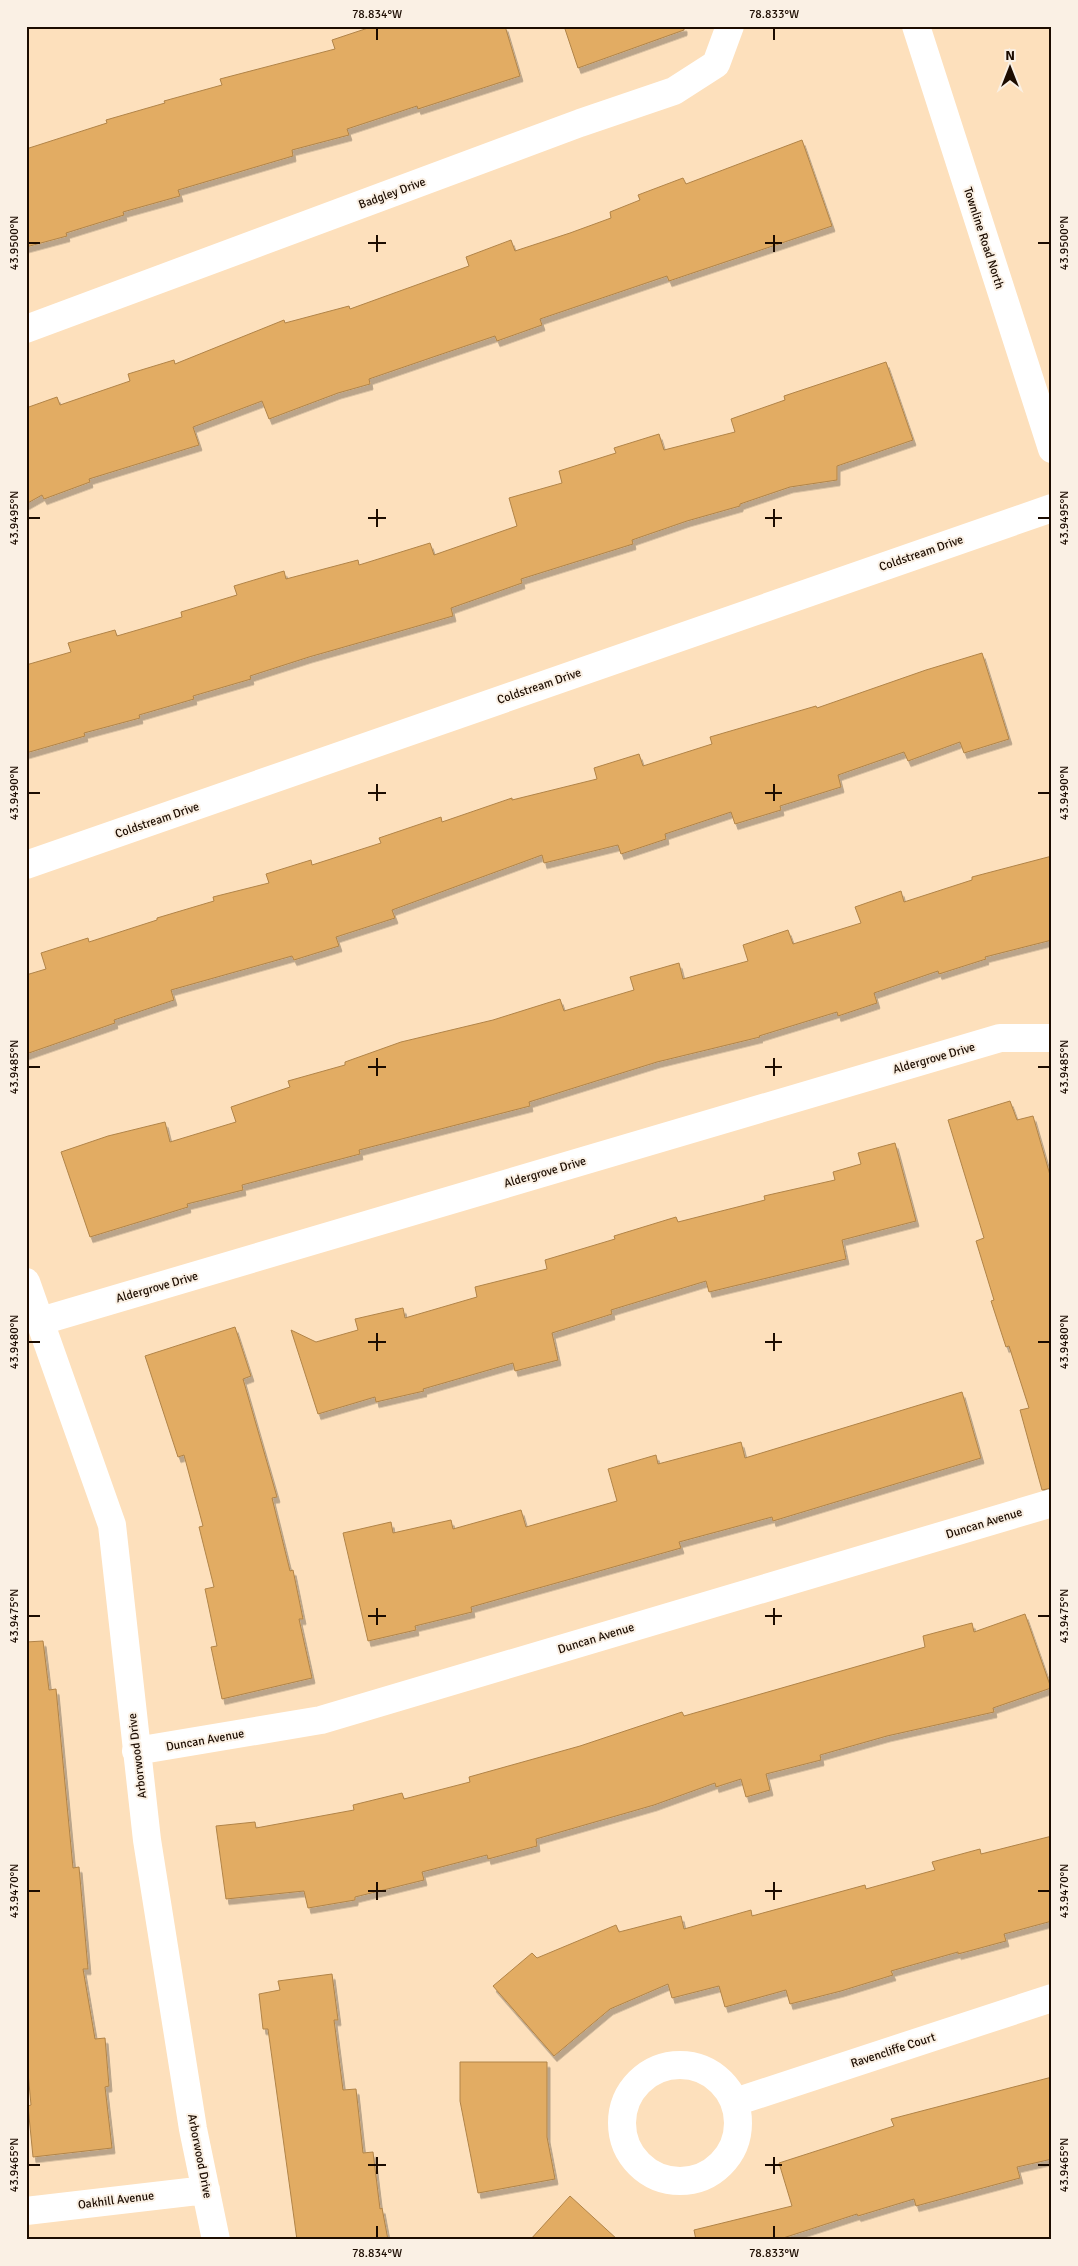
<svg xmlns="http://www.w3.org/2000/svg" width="1078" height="2266" font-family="Signika,sans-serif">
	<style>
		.building { fill: #e2ac64; stroke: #b18448; filter: url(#shadow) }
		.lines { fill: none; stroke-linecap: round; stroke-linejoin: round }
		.minor { stroke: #fff; stroke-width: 28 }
		.ticks { fill: none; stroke: #1c0c00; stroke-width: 2 }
		.labels { text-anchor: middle; stroke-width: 4; stroke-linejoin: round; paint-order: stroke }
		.street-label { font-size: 12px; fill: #1c0c00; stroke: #faf0e4 }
		.neatline { fill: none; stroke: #1c0c00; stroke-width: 2 }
		.ticks-label { font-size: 12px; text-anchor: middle; fill: #1c0c00 }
	</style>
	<defs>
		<filter id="shadow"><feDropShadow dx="3" dy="5.5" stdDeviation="0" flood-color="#0004"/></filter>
	</defs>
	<rect width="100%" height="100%" fill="#fde0bc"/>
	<path class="building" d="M 374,26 L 505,26 L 520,76 L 418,109 L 417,106 L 347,129 L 349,135 L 292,150 L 293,156 L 178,190 L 180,196 L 123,212 L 124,215 L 66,233 L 67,236 L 26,247 L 26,149 L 107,123 L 106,120 L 165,103 L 164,101 L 222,85 L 220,79 L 335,49 L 332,40 Z
		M 564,26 L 684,26 L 684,30 L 578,68 Z
		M 802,140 L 832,226 L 669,281 L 667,276 L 540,319 L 542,325 L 497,341 L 495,336 L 439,355 L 369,379 L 370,384 L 338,393 L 269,419 L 262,401 L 193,427 L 199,445 L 89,479 L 90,482 L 44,499 L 42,495 L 26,504 L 26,408 L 57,397 L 60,405 L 130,381 L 128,374 L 174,360 L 175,364 L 284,320 L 285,323 L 349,306 L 350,309 L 469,266 L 466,257 L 511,240 L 515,251 L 570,233 L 611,218 L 610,212 L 640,200 L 638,195 L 683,178 L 686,184 Z
		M 886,362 L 913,440 L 837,466 L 837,480 L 790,487 L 740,504 L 740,506 L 687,521 L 632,540 L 633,544 L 521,579 L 522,583 L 451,608 L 453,616 L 309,657 L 250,676 L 251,679 L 193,696 L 194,699 L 139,715 L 140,718 L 84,733 L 85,736 L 26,753 L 26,665 L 71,652 L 68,643 L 115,630 L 117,636 L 182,617 L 181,612 L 237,595 L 234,586 L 284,571 L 286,579 L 358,560 L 359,565 L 430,543 L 434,555 L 517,526 L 509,498 L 562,483 L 559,471 L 616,453 L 614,448 L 659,434 L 664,450 L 735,432 L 731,419 L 785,400 L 784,396 Z
		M 982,653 L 1009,739 L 964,753 L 960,742 L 908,761 L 904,752 L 838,775 L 841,787 L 780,806 L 781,810 L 735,824 L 731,812 L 665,834 L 666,839 L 621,854 L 618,845 L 544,863 L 542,855 L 392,910 L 395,918 L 336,937 L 339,946 L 294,960 L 292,956 L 171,990 L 174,1000 L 114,1020 L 115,1023 L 26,1054 L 26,975 L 46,969 L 41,953 L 88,938 L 89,942 L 157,920 L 157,918 L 214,901 L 213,897 L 269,883 L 266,874 L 311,860 L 312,865 L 381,843 L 379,838 L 441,817 L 442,822 L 512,798 L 512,800 L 597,779 L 594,768 L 639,754 L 643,766 L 712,744 L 710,737 L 816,706 L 817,708 L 926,670 Z
		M 1052,856 L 1052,940 L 985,957 L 986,959 L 939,974 L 938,971 L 874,993 L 877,1003 L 838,1016 L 837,1012 L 759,1036 L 760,1037 L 657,1062 L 529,1102 L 530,1106 L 359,1150 L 360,1154 L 242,1185 L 243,1190 L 187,1204 L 188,1207 L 90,1237 L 61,1152 L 108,1136 L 165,1122 L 170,1142 L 236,1122 L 231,1107 L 290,1087 L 288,1081 L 345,1065 L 345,1062 L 401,1042 L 493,1020 L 560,999 L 564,1011 L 634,990 L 630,977 L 679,963 L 683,979 L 748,961 L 743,945 L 788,930 L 793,944 L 861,923 L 855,907 L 901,891 L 904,902 L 972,880 L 972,877 Z
		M 1010,1101 L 1017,1120 L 1033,1116 L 1052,1182 L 1052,1488 L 1042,1490 L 1020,1410 L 1029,1408 L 1009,1346 L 1006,1347 L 991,1301 L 994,1300 L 976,1241 L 984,1238 L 948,1120 Z
		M 895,1143 L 916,1221 L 842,1240 L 846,1259 L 709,1292 L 706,1281 L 611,1310 L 612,1314 L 552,1333 L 558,1360 L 515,1371 L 513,1363 L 423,1389 L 424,1391 L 376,1402 L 375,1397 L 318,1414 L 291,1330 L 316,1342 L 358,1330 L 355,1319 L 403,1308 L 405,1318 L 477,1297 L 475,1287 L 547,1269 L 545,1260 L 615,1239 L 614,1236 L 676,1217 L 678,1222 L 765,1200 L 764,1196 L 835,1180 L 833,1172 L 861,1164 L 858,1153 Z
		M 235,1327 L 251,1376 L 243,1379 L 277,1497 L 272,1498 L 290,1571 L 293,1570 L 303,1619 L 299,1619 L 312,1678 L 222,1699 L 211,1647 L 217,1646 L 205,1589 L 214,1587 L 199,1527 L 203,1526 L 184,1455 L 178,1457 L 145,1356 Z
		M 962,1392 L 981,1458 L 773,1521 L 772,1517 L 679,1542 L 681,1548 L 471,1607 L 472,1612 L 415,1626 L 416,1630 L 368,1641 L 343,1533 L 391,1522 L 393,1533 L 451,1520 L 453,1529 L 521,1510 L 526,1527 L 617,1501 L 608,1469 L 656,1455 L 658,1464 L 741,1442 L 745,1458 Z
		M 1025,1614 L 1051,1688 L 993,1708 L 994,1712 L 887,1736 L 820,1755 L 821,1760 L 766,1774 L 770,1790 L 746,1797 L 741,1779 L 716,1787 L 715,1783 L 654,1805 L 536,1839 L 537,1846 L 488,1859 L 487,1855 L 422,1872 L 424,1880 L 355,1897 L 355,1900 L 308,1908 L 304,1891 L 226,1899 L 216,1826 L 255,1822 L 256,1828 L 354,1810 L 353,1805 L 402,1793 L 404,1799 L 470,1782 L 469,1777 L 580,1746 L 682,1712 L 684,1716 L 925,1647 L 923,1636 L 972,1623 L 974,1632 Z
		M 43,1641 L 49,1690 L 56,1689 L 73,1868 L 79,1867 L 88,1969 L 83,1969 L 95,2039 L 105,2038 L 109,2086 L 105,2087 L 112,2148 L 33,2157 L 28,2106 L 31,2105 L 26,2051 L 26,1642 Z
		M 1052,1836 L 1052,1921 L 1004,1934 L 1006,1941 L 958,1954 L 958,1952 L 891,1971 L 893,1975 L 841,1991 L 790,2004 L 786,1990 L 725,2007 L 719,1986 L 672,1998 L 668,1984 L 610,2009 L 554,2056 L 493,1986 L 532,1953 L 537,1958 L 616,1925 L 619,1932 L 681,1916 L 684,1929 L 751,1910 L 752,1916 L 865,1885 L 866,1889 L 935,1870 L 932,1862 L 980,1849 L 981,1854 Z
		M 332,1974 L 338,2020 L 334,2020 L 343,2090 L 356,2089 L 363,2153 L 373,2152 L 380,2209 L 382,2208 L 388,2240 L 297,2240 L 268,2029 L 263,2029 L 259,1994 L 280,1990 L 278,1981 Z
		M 460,2062 L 547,2062 L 547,2137 L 555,2179 L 478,2193 L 460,2101 Z
		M 1052,2077 L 1052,2159 L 1017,2167 L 1020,2178 L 916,2206 L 914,2199 L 858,2216 L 857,2214 L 777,2240 L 696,2240 L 694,2230 L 792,2206 L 779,2163 L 894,2126 L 891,2119 Z
		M 570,2196 L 618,2240 L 530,2240 Z"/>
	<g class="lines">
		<path class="minor" d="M 916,26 L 1052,449
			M 26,329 L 580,123 L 674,91 L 716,64 L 730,26
			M 26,865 L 1052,508
			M 26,1282 L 112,1525 L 147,1840 L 193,2129 L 216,2240
			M 41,1321 L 1000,1038 L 1052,1038
			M 136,1751 L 321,1720 L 1052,1503
			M622 2123a58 58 0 1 1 116 0a58 58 0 1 1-116 0Z
			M 735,2102 L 1052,1998
			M 26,2211 L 206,2190"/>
	</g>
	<path class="ticks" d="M 377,28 L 377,40M 774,28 L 774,40M 377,235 L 377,252M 774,235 L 774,252M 28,243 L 40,243M 368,243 L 386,243M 765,243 L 782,243M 1038,243 L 1050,243M 377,509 L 377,527M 774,509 L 774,527M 28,518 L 40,518M 368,518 L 386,518M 765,518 L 782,518M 1038,518 L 1050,518M 377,784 L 377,801M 774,784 L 774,801M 28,793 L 40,793M 368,793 L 386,793M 765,793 L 782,793M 1038,793 L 1050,793M 377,1058 L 377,1076M 774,1058 L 774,1076M 28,1067 L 40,1067M 368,1067 L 386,1067M 765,1067 L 782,1067M 1038,1067 L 1050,1067M 377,1333 L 377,1351M 774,1333 L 774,1351M 28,1342 L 40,1342M 368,1342 L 386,1342M 765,1342 L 782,1342M 1038,1342 L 1050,1342M 377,1608 L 377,1625M 774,1608 L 774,1625M 28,1616 L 40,1616M 368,1616 L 386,1616M 765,1616 L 782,1616M 1038,1616 L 1050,1616M 377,1882 L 377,1900M 774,1882 L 774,1900M 28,1891 L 40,1891M 368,1891 L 386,1891M 765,1891 L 782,1891M 1038,1891 L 1050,1891M 377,2157 L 377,2174M 774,2157 L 774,2174M 28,2165 L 40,2165M 368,2165 L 386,2165M 765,2165 L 782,2165M 1038,2165 L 1050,2165M 377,2226 L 377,2238M 774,2226 L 774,2238"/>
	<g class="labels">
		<g class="street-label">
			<text transform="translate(392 193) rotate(-20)" y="4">Badgley Drive</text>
			<text transform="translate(984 238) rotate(72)" y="4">Townline Road North</text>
			<text transform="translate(921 553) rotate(-19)" y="4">Coldstream Drive</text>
			<text transform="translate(539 686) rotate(-19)" y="4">Coldstream Drive</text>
			<text transform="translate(157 820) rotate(-19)" y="4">Coldstream Drive</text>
			<text transform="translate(934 1058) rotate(-16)" y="4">Aldergrove Drive</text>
			<text transform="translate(545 1172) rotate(-16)" y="4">Aldergrove Drive</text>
			<text transform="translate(157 1287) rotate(-16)" y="4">Aldergrove Drive</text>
			<text transform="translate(984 1523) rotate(-17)" y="4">Duncan Avenue</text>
			<text transform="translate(596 1638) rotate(-17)" y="4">Duncan Avenue</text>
			<text transform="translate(205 1740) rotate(-10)" y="4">Duncan Avenue</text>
			<text transform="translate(137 1756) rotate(-97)" y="4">Arborwood Drive</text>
			<text transform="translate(893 2050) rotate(-18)" y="4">Ravencliffe Court</text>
			<text transform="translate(200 2156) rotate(79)" y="4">Arborwood Drive</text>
			<text transform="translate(116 2200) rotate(-7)" y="4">Oakhill Avenue</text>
		</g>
	</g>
	<rect width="1078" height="2266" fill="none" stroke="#faf0e4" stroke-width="55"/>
	<g transform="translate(1010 68)" stroke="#faf0e4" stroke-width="4" paint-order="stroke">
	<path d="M0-4L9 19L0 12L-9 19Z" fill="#1c0c00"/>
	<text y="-8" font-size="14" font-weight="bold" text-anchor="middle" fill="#1c0c00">N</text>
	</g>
	<rect x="28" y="28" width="1022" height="2210" class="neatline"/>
	<g class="ticks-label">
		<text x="377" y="18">78.834°W</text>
		<text x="774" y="18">78.833°W</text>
		<text transform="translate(14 243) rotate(-90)" y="4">43.9500°N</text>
		<text transform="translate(1064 243) rotate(-90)" y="4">43.9500°N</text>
		<text transform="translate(14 518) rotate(-90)" y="4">43.9495°N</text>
		<text transform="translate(1064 518) rotate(-90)" y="4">43.9495°N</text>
		<text transform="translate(14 793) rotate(-90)" y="4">43.9490°N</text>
		<text transform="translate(1064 793) rotate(-90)" y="4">43.9490°N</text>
		<text transform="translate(14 1067) rotate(-90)" y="4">43.9485°N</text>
		<text transform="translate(1064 1067) rotate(-90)" y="4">43.9485°N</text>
		<text transform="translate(14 1342) rotate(-90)" y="4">43.9480°N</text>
		<text transform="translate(1064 1342) rotate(-90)" y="4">43.9480°N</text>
		<text transform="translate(14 1616) rotate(-90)" y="4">43.9475°N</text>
		<text transform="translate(1064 1616) rotate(-90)" y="4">43.9475°N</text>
		<text transform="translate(14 1891) rotate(-90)" y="4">43.9470°N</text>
		<text transform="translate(1064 1891) rotate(-90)" y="4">43.9470°N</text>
		<text transform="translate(14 2165) rotate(-90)" y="4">43.9465°N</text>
		<text transform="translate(1064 2165) rotate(-90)" y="4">43.9465°N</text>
		<text x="377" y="2257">78.834°W</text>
		<text x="774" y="2257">78.833°W</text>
	</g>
</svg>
